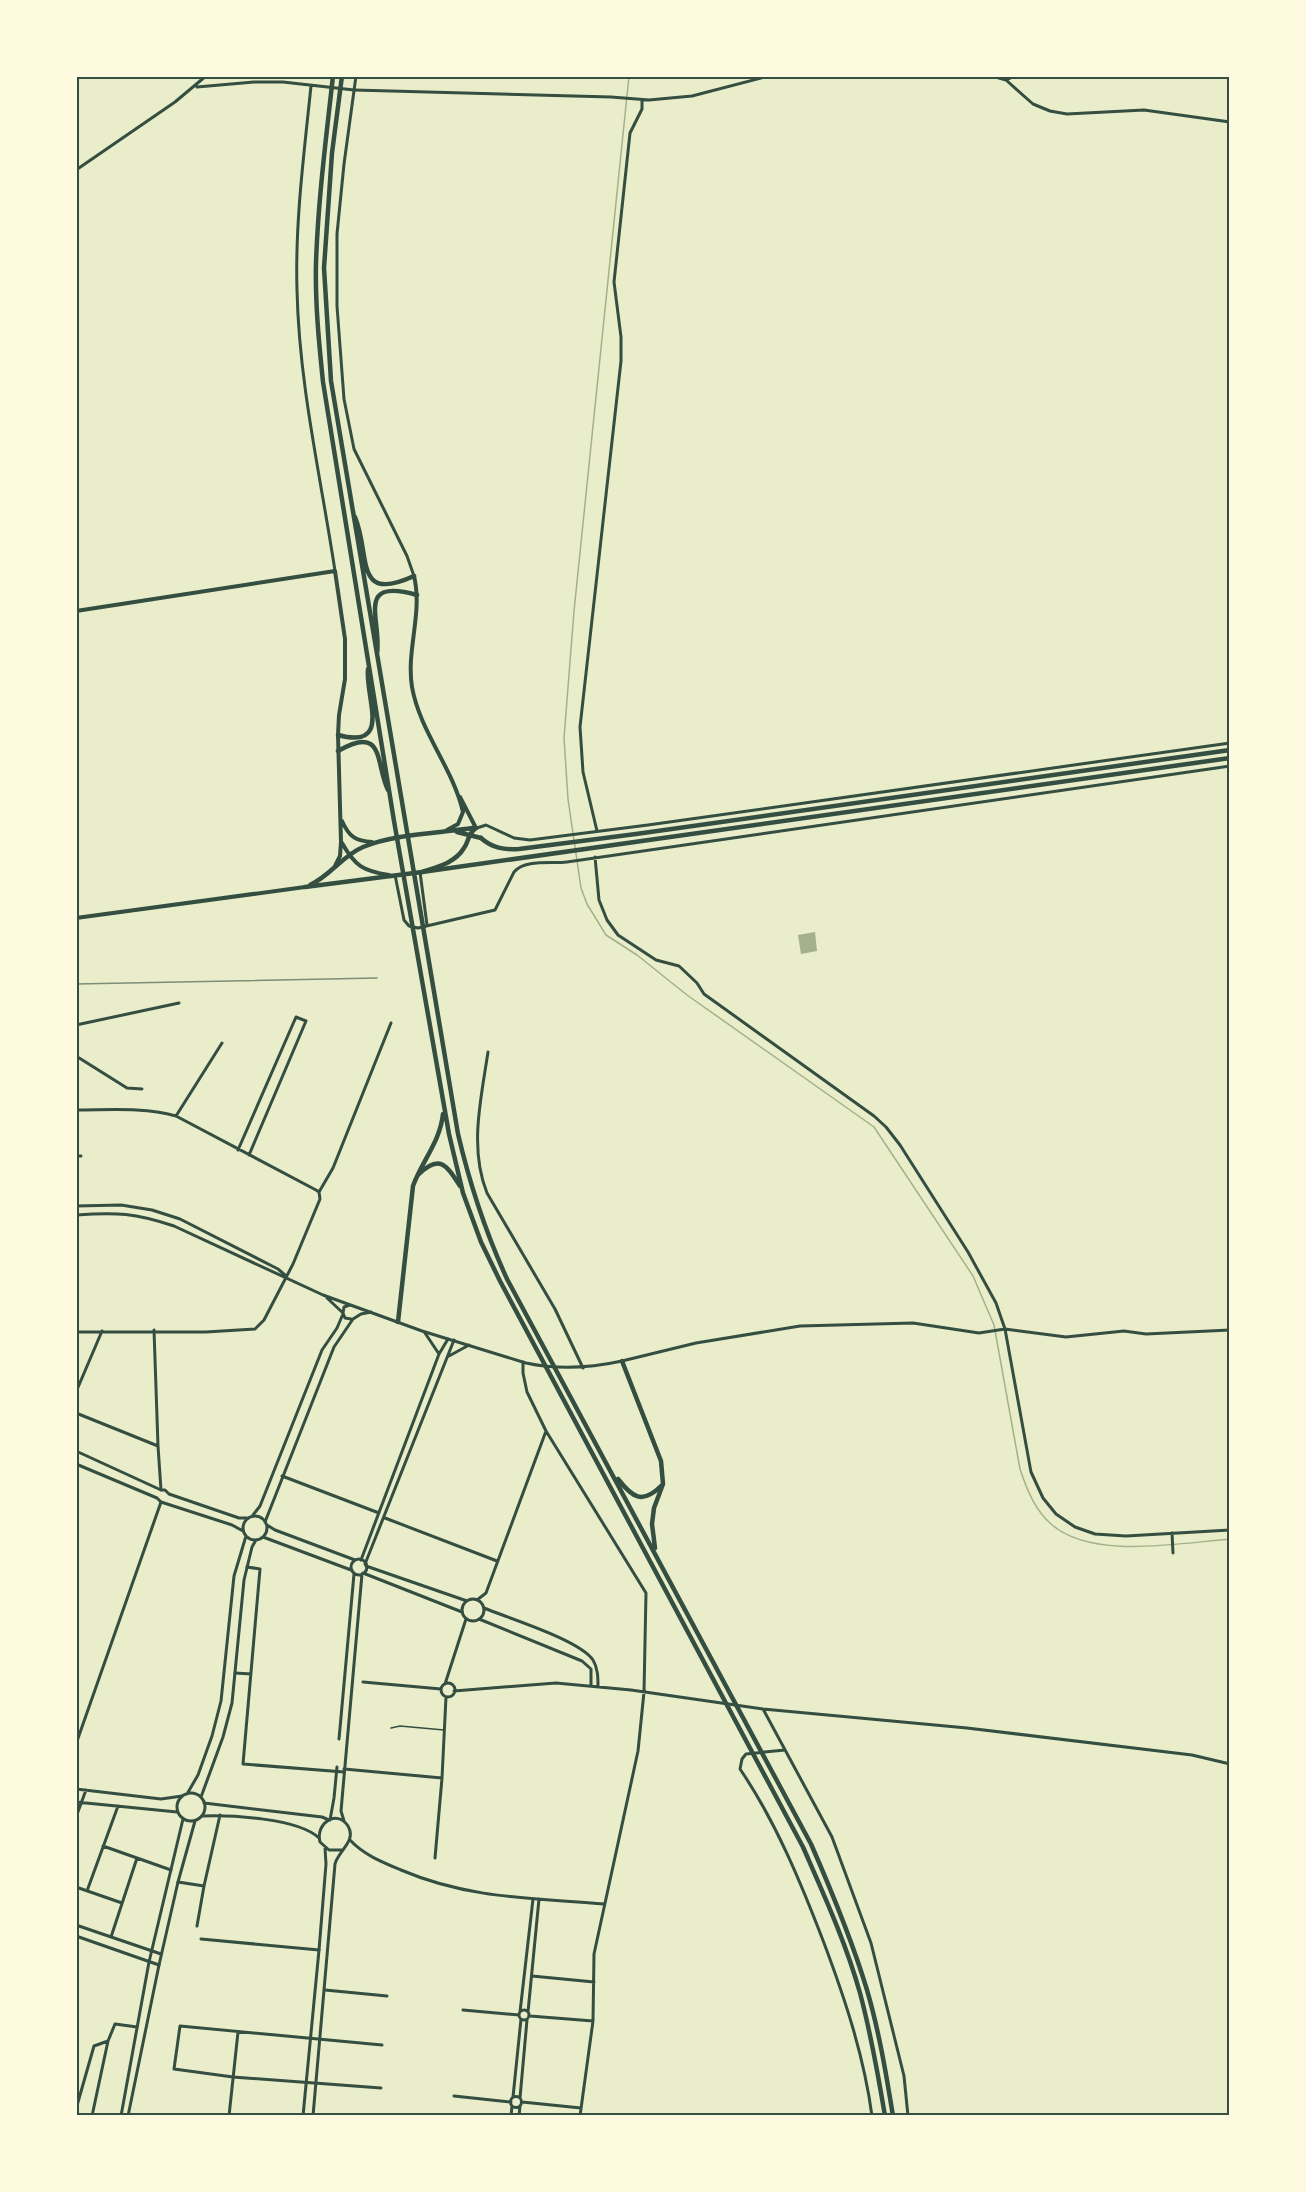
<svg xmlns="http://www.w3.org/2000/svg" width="1306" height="2192" font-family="Cabin,sans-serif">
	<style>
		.water { fill: #a3b18a }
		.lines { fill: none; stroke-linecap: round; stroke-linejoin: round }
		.stream { stroke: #a3b18a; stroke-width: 1.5 }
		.service { stroke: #344e41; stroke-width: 1.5 }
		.minor { stroke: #344e41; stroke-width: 3 }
		.tertiary { stroke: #344e41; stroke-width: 3 }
		.secondary { stroke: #344e41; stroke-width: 4 }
		.primary { stroke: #344e41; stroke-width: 4.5 }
		.trunk { stroke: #344e41; stroke-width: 4.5 }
		.rail { stroke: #7c8e77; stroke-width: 1.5 }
		.neatline { fill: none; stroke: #344e41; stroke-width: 2 }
	</style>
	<rect width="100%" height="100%" fill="#e9edc9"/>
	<path class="water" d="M 815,932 L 817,951 L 801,954 L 798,935 Z"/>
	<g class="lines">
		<path class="stream" d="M 629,76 L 574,611 L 564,738 L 568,799 L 581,888 L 587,904 L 606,935 L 637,955 L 687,995 L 874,1127 L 973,1276 L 994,1325 L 1020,1469 C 1027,1490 1035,1510 1051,1524 C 1091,1560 1179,1543 1230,1539"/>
		<path class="service" d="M 391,1728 L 400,1726 L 444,1730"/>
		<path class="minor" d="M 992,76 L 1006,80 L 1033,104 L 1050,111 L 1067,114 L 1144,110 L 1230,122
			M 1006,80 L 1015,76
			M 354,90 L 611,97 L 649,100 L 692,96 L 769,76
			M 477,828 L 486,825 L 514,838 L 530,840 L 648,825 L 1230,743
			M 597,831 L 583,772 L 580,727 L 621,361 L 621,337 L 614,282 L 630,133 L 642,109 L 642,100
			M 595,857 L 599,900 L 607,920 L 618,935 L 656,960 L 679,966 L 697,983 L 704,994 L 874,1116 L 886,1127 L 900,1145 L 968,1252 L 996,1303 L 1005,1329 L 1031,1472 L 1043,1498 L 1056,1514 L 1075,1527 L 1095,1534 L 1126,1536 L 1230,1530
			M 420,872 L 427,925
			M 395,875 L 404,920 L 409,926 L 418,928 L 495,910 L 514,872 C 525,859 551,864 567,862 L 1230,766
			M 76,1025 L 179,1003
			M 488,1052 C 481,1099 469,1148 487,1193 L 555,1309 L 583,1368
			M 76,1056 L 127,1088 L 142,1089
			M 76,1110 C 110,1110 143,1107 176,1116 L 316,1190 L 319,1192 L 320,1199 L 293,1264 L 264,1320 L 255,1329 L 206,1332 L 76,1332
			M 176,1116 L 222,1043
			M 238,1150 L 296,1017 L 306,1021 L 249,1155
			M 76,1156 L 81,1156
			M 319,1192 L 333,1168 L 391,1023
			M 154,1330 L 158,1446 L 161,1490
			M 425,1333 L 439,1354
			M 449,1356 L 469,1345
			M 622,1361 L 696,1343 L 800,1326 L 913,1323 L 979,1333 L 1005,1329 L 1066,1337 L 1124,1331 L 1146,1334 L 1230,1330
			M 523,1362 L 523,1373 L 527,1392 L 546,1431 L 646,1593 L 644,1692 L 638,1751 L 594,1954 L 593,2021 L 580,2116
			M 76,1392 L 102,1331
			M 76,1413 L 158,1446
			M 282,1476 L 379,1513
			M 385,1518 L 497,1561
			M 1172,1533 L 1173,1553
			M 361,1560 L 439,1354 L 448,1339
			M 365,1564 L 454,1340
			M 366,1566 L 467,1601
			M 247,1567 L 260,1569 L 243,1764 L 344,1772
			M 363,1573 L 462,1612
			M462 1610a11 11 0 1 1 22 0a11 11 0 1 1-22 0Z
			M 477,1600 L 486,1593 L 546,1431
			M 484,1608 C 508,1618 580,1640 593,1660 C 598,1668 598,1678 598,1687
			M 479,1619 L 582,1661 L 591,1669 L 591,1686
			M 235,1673 L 251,1674
			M 363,1682 L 441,1689
			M441 1690a7 7 0 1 1 14 0a7 7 0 1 1-14 0Z
			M 445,1684 L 466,1619
			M 454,1691 L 556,1683 L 631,1690 L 763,1709 L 967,1728 L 1192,1755 L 1230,1764
			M 763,1709 L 832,1837 L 871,1943 L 904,2076 L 908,2116
			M 76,1744 L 161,1502
			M 785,1750 L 746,1754 L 742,1759 L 740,1769 C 776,1822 801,1883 824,1943 C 845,1999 864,2056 872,2116
			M 344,1769 L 442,1778
			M 76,1789 L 161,1799 L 182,1796
			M 76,1802 L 177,1812
			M 204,1803 L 322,1817 L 329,1820
			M 202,1816 C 231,1815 298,1818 319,1838
			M 76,1817 L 86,1790
			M 350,1840 C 364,1855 382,1862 401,1870 C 469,1899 532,1898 604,1904
			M 103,1846 L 171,1870
			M 435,1858 L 442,1778 L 446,1697
			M 178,1882 L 204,1886 L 220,1815
			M 76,1887 L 122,1903
			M 87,1891 L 118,1806
			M 76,1925 L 161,1954
			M 197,1926 L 204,1886
			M 76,1936 L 159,1965
			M 111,1937 L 137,1858
			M 201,1939 L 319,1950
			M 532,1976 L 594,1982
			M 325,1990 L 387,1996
			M519 2015a5 5 0 1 1 10 0a5 5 0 1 1-10 0Z
			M 463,2010 L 519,2015
			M 520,2012 L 533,1899
			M 528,2012 L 539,1899
			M 530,2016 L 593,2021
			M 381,2088 L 233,2077 L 174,2069 L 180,2026 L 382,2045
			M 454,2096 L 511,2102
			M510.5 2102a5.5 5.5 0 1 1 11 0a5.5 5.5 0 1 1-11 0Z
			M 513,2097 L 521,2019
			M 520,2098 L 527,2020
			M 522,2102 L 581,2108
			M 76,2109 L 94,2046 L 108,2041 L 115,2024 L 137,2027
			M 92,2116 L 108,2041
			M 229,2116 L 238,2032
			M 511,2116 L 512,2106
			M 519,2116 L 520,2106"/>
		<path class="tertiary" d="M 356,76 L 344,164 L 337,234 L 337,306 L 344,399 L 354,449 L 407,556 L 414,576
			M 311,86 C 304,154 295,222 297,290 C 299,385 321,478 335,571
			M 197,87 L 254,82 L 283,82 L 354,90
			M 76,170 L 175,102 L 206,76
			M 76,1206 L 121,1205 L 152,1210 L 180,1219 L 278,1269 L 285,1275
			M 76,1210 L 76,1212
			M 76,1215 C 117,1212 135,1213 174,1226 L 323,1295 L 422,1331 L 526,1363 C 558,1370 590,1368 622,1361
			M 327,1298 L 343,1313
			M 350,1305 L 344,1307 L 343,1313 L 345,1318 L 351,1319
			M 76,1451 L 161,1490 L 165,1490 L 169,1494 L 239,1518 L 247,1518
			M 76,1464 L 157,1498 L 161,1502 L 232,1525 L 243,1531
			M 253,1515 L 260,1506 L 322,1350 L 337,1328 L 343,1314
			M243 1528a12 12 0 1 1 24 0a12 12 0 1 1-24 0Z
			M 265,1522 L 334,1347 L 353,1319 L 361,1314 L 371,1312
			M 267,1525 L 275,1530 L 355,1560
			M 263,1537 L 351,1570
			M351 1567a8 8 0 1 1 16 0a8 8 0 1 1-16 0Z
			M 339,1739 L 354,1574
			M177 1807a14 14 0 1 1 28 0a14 14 0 1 1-28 0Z
			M 187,1794 L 198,1775 L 212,1736 L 221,1701 L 234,1576 L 246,1536
			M 201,1797 L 223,1737 L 232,1703 L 244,1580 L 252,1547 L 256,1540
			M 330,1820 L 334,1798 L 337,1767
			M 344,1821 L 341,1811 L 344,1777 L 362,1574
			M 121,2116 L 149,1962 L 183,1819
			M 128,2116 L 159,1965 L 178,1882 L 195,1821
			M 303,2116 L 319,1950 L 326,1864 L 325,1848
			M 313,2116 L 335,1864 C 338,1851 357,1841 348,1826 C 337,1809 315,1823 320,1842 L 329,1850 L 342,1850"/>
		<path class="secondary" d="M 414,576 C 423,613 406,650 412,687 C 420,732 453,768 463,812 L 458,824 L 447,830
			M 76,611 L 335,571 L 345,639 L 345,679 L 339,715 L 338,735 L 341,842 L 340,856 L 335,866
			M 460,797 L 476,828
			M 342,821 C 349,837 356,841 372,842
			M 342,843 C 355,866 363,871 389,875
			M 76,918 L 305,887"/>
		<path class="primary" d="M 457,832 L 481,838
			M 310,885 C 330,876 342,856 363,847 C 393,834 440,833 473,828
			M 305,887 L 422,872 C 437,867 455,863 464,848 C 469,841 468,833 476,828"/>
		<path class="trunk" d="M 333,76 C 326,139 318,201 316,263 C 315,303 319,343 323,382 L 394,821 L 449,1134 L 463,1193 L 481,1242 L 500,1281 L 803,1847 C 824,1895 846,1943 860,1993 C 871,2034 878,2074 885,2116
			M 342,76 L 332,153 L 324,268 L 331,381 L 458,1134 C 470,1185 485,1231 507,1279 L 811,1844 C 832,1892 852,1940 867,1990 C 879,2031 886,2073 893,2116
			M 355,517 C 371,555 353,604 414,576
			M 377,654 C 382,620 354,577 417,595
			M 338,735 C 393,750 365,698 368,669
			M 338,751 C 385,724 375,763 388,790
			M 481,838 C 492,848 504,850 519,849 L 636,834 L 1230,750
			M 422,872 L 1230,758
			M 418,1175 C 440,1153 447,1166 460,1186
			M 398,1322 L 413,1186 C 422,1161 440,1142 443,1114
			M 622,1361 L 661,1461 L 663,1484 L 654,1508 L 652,1524 L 655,1548
			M 618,1479 C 632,1497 642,1505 661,1486"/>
		<path class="rail" d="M 76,984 L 377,978"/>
	</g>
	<rect width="1306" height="2192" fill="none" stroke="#fefae0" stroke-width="156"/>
	<rect x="78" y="78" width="1150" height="2036" class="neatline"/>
</svg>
